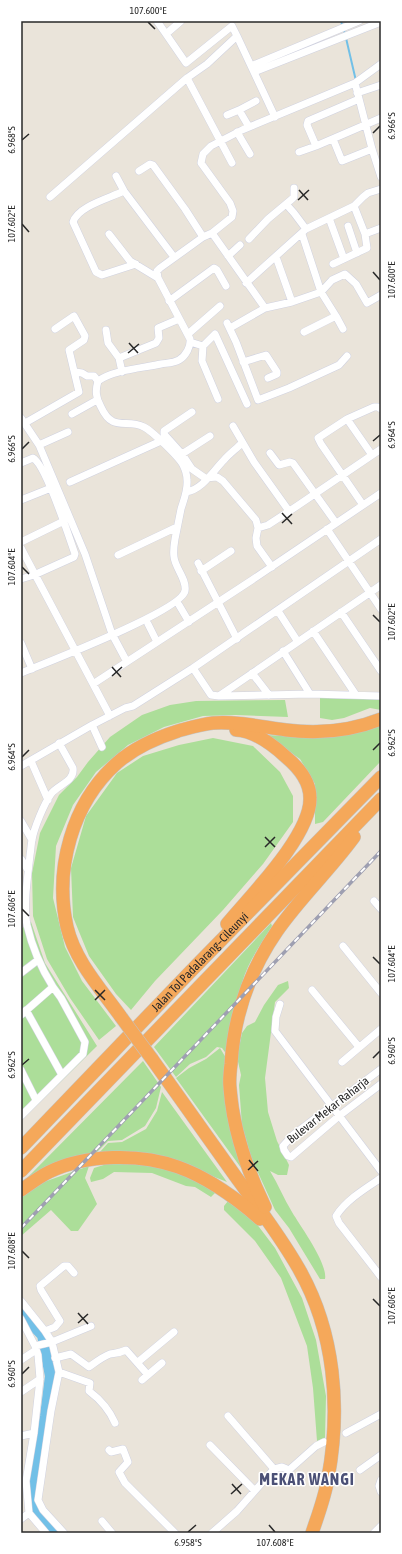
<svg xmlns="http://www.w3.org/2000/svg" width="402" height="1554" font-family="'Asap Condensed',sans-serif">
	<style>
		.green { fill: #acde99 }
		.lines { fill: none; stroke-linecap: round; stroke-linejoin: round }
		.stream { stroke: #72c0e7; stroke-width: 2 }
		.river { stroke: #72c0e7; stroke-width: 12 }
		.street-casing { stroke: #d0d2e0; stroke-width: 8 }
		.highway-casing { stroke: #c3c3c3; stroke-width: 14 }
		.street { stroke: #fff; stroke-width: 7 }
		.highway { stroke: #f5a85a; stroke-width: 13 }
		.rail-casing { stroke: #9e9fb1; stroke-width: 3.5 }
		.rail { stroke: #fff; stroke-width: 2; stroke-dasharray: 6; stroke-linecap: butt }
		.highway-bridge-casing { stroke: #c3c3c3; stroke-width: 14; stroke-linecap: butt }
		.highway-bridge { stroke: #f5a85a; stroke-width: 13 }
		.ticks { fill: none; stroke: #282828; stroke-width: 1.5 }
		.labels { text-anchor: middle; stroke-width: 3; stroke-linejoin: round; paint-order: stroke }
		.street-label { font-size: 12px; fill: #282828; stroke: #fff }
		.district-label { font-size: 16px; font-weight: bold; letter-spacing: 1px; fill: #4b5076; stroke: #fff }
		.neatline { fill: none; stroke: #282828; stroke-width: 1.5 }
		.ticks-label { font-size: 10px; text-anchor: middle; fill: #282828 }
	</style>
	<rect width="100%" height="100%" fill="#eae4da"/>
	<path class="green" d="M 320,698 L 381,699 L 381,710 L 370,708 L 344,718 L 332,720 L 320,718 Z
		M 285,700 L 288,717 L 236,715 L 203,716 L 164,727 L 128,745 L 96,772 L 73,805 L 56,846 L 53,898 L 65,947 L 82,981 L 116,1026 L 99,1040 L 70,998 L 47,959 L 33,916 L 32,873 L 40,833 L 59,795 L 77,777 L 88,762 L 110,737 L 142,715 L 170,705 L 196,701 Z
		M 381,723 L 381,761 L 323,822 L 315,824 L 315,784 L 300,759 L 266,735 L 284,736 Z
		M 213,738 L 253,746 L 280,772 L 293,796 L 293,822 L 263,864 L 223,910 L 155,981 L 131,1010 L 116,994 L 89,956 L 73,917 L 71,868 L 86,816 L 117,773 L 143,756 L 179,745 Z
		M 31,922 L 45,963 L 97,1046 L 21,1121 L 21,929 Z
		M 271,923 L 272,926 C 261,944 248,962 242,983 C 235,1006 230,1031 227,1055 L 222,1048 L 217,1047 L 206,1057 L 190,1064 L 176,1077 L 154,1047 Z
		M 288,981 L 289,988 L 275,1002 L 265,1078 L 268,1112 L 277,1141 L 289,1165 L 287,1175 L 278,1175 L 270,1171 C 278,1184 284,1199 292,1212 C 301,1227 328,1264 325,1279 L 320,1279 L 289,1228 L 275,1210 L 251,1157 L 242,1125 L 239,1085 L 241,1075 L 237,1057 L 242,1033 L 247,1026 L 255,1022 L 264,1005 L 278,985 Z
		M 220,1048 L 226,1058 L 244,1172 L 176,1078 L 189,1068 L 206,1059 Z
		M 143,1061 L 161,1087 L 156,1108 L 145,1126 L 122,1140 L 108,1141 L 95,1154 L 26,1179 Z
		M 162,1092 L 227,1182 L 187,1166 L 99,1153 L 108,1143 L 122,1142 L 146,1129 L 157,1111 Z
		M 107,1164 L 161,1164 L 213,1188 L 215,1193 L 211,1197 L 195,1187 L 186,1186 L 152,1173 L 114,1172 L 103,1179 L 91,1182 L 90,1178 L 94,1168 Z
		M 89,1166 L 85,1178 L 97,1204 L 78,1231 L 71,1231 L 51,1210 L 21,1236 L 21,1196 L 41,1183 Z
		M 228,1201 L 236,1202 L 256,1223 L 275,1248 L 302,1298 L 316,1340 L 326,1396 L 325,1438 L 317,1441 L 313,1388 L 307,1346 L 281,1278 L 255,1241 L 224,1210 L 224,1206 Z"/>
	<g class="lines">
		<path class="stream" d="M 341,21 L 345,34
			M 346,38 L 356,81"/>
		<path class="river" d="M 21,1312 L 43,1335 L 51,1376 L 46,1416 L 35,1477 L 34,1507 L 55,1533"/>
		<defs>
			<path id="street" d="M 157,21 L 186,63 L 232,26 L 237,36
				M 166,34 L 181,21
				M 251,66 L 359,21
				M 254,72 L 381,22
				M 187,78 L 207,64 L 237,36 L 275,117
				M 355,83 L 372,149 L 381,177
				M 357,93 L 381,85
				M 359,99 L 308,121 L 307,125 L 316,146 L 381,118
				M 227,115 L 239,110
				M 249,127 L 239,110 L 256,101
				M 237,132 L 250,154
				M 333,139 L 342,161 L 372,149
				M 299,152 L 316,146
				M 139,171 L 150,164 L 153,165 L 185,209 L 203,237
				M 116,176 L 124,191
				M 50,197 L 187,78 L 232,163
				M 286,204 L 294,213 L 306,229
				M 329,218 L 344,259
				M 348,226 L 357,253
				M 212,233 L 265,308 L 230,328
				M 109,234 L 130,261 L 158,278
				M 302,234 L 321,292 L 336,316 L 304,332
				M 365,234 L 381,228
				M 249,239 L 268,219 L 292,199 L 294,197 L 294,188
				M 228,256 L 240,245
				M 276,257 L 292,302
				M 136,264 L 102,275 L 96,272 L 73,222 C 78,206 110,198 124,191 L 174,257
				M 333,264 L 367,248 L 365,234 L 354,206
				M 246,283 L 306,229 L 354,206 L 363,197 L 368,193 L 381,189
				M 169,301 L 214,268 L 217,270 L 226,286
				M 265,308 L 292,302 L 321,292 L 332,280 L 345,274 L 356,284 L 367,303 L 381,295
				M 336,316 L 343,329
				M 227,323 L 236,342 L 258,400 L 289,388 L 339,365 L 347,356
				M 106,330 L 108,343 L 119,358
				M 188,334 L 220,306
				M 190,342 L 203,346 L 215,334 L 247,404
				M 203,346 L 202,361 L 218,399
				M 243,362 L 266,355 L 277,372 L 277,374 L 268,378
				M 75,372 L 82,373 L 87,376 L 94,376 L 98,381
				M 122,372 L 119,358 L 156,343 L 159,338 L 158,328 L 179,319
				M 192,412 L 164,431 L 164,434 L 182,454 L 192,469 L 205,478 L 217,477 L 223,481 L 256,520 L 258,528 L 256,538 L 257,546 L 272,567
				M 72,414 L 97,400
				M 21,418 L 39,445 L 85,554 L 112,634 L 127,662
				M 347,419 L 372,455
				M 25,423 L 79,392 L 69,350 L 84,340 L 85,336 L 74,316 L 55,329
				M 233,426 L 254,462 L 289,511
				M 39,445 L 68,432
				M 270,453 L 279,465 L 290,462 L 293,463 L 336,523
				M 182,454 L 210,436
				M 21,463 L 33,458 C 46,465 69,537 75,554 L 74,557 L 34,575 L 21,579
				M 70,482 L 161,441
				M 186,492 C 202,490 213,471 224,460 C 229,454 236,449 242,443
				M 21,500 L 51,488
				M 363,505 L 321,444 L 318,438 L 347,419 L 374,407 L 378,407 L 381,409
				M 258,528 L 268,525 L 297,506 L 381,449
				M 327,529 L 381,609
				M 21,542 L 64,521
				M 21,548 L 110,716
				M 118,555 L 177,527
				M 198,563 L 237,639
				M 201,571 L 231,551
				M 179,605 L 189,622
				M 278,611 L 298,642
				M 341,612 L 381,671
				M 148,624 L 157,642
				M 313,631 L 356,695
				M 21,643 L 32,669
				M 283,651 L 310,694
				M 193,668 L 211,695 L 219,696 L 381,585
				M 21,673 C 45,663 181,611 185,591 C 187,579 175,568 174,557 C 173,551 174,545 175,539 C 177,529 179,519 181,509 C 184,499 188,490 187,480 C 187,475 185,469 183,465 C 179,457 152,431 144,427 C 126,418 113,433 101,407 C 96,398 95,391 98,381 C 113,370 143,368 161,364 C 167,363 174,363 179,360 C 186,356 191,346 190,339 L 158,278 L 157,271 L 160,268 L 203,237 L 212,233 L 232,217 L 233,211 L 230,203 L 201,163 L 203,154 L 211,146 L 242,130 L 355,83 L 381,64
				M 252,673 L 269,695
				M 93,684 L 252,580 L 381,493
				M 219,696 L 310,694 L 381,696
				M 92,725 L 102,747
				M 31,761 L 48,800
				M 21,766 L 92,725 L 125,708 L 133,706 L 193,668 L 381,539
				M 21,821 L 32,840
				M 21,859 L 28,870
				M 374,901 L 381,909
				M 343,946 L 381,993
				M 21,973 L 38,960
				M 312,990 L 359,1047
				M 280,1004 L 276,1017 L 275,1031 L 381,1171
				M 26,1010 L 62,1075
				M 21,1015 L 53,987 C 41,968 32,947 27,925 C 23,905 28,875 30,855 C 31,850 31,844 32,840 C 34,828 44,804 51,794 C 57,785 75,782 73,768 L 59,743
				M 342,1062 L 381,1029
				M 381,1069 L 293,1135 L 283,1146 L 284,1150 L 288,1156 L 291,1157 L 339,1116 L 381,1084
				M 21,1070 L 36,1100
				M 21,1116 L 83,1054 L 85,1042 L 61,998 L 53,987
				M 381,1178 C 366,1188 346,1200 336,1216 L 339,1223 L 381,1277
				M 21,1301 L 45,1331 L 52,1342 L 59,1372 L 51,1411 L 38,1500 L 43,1510 L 64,1533
				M 21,1319 L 35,1346 L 38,1355 L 40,1379 L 34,1433 L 26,1481 L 29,1513 L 46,1533
				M 45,1331 L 55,1327 L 60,1321 L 41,1290 L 40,1286 L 64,1266 L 68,1266 L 74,1273
				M 35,1346 L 52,1342 L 91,1326
				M 55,1358 L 71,1354 L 89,1367 C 96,1362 102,1357 110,1354 C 116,1353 120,1353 126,1350 L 148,1375
				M 21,1360 L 36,1350
				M 138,1362 L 174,1332
				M 59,1372 L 90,1383 L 89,1391 C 101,1400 109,1409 115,1423
				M 142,1380 L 162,1363
				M 21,1392 L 40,1379
				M 228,1416 L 274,1469
				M 346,1433 L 381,1414
				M 21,1436 L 34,1433
				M 210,1445 L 254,1490
				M 109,1450 L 111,1452 L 123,1449 L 128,1462 L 119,1472 L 125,1483 L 175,1533
				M 360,1470 L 381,1455
				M 381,1480 L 379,1486 L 381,1492
				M 21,1519 L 29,1513
				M 102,1521 L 112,1533
				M 212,1533 L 237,1511 L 274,1469 L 282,1467 L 289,1470 L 316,1446 L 324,1442
				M 374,1533 L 381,1526"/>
			<g id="highway">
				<path d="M 227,924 C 251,895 311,835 310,798 C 310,781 298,767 286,757 C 273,745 254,731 236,730"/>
				<path d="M 121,1017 C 101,989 75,961 67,927 C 54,869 72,803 117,763 C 134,748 156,738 178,731 C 189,728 202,724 213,723 C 237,721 262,727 286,730 C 318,734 351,731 381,719"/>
				<path d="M 152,1059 C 180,1098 208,1138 236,1177 C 258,1207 281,1237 299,1269 C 335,1332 341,1408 328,1478 C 325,1497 318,1515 312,1533"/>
				<path id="s1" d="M 21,1148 L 190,972 L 381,777"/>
				<path d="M 21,1171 C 141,1047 260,923 381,799"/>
				<path d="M 21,1190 C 30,1184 39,1177 49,1172 C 86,1154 140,1153 178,1167 C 209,1178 236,1198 260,1219"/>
				<path d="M 265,1207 C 247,1170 233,1129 230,1088 C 229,1080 230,1072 231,1064 C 234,1016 250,970 277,931 C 300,898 330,870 354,837"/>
			</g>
		</defs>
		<use href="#street" class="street-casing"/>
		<use href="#highway" class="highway-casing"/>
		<use href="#street" class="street"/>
		<use href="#highway" class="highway"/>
		<defs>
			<path id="rail" d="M 21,1228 L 381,851"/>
		</defs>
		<use href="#rail" class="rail-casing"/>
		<use href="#rail" class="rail"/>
		<defs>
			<path id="highway-bridge" d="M 121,1017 L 152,1059"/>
		</defs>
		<use href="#highway-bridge" class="highway-bridge-casing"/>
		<use href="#highway-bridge" class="highway-bridge"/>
	</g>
	<path class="ticks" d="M 148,22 L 155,29M 373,133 L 380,126M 22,140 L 29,134M 299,190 L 308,200M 298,200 L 309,190M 22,224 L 29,232M 373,272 L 380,280M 129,343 L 138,353M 128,353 L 139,344M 373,441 L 380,435M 22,449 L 29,442M 282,513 L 292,524M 282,523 L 292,514M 22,567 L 29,574M 373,615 L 380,622M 112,667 L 121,677M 112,676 L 122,667M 373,750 L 380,743M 22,757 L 29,750M 265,837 L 275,847M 265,847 L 275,837M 22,909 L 29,916M 373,957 L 380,964M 95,990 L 105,1000M 95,1000 L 105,990M 373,1058 L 380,1051M 22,1065 L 29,1059M 249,1160 L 258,1171M 248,1170 L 258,1161M 22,1251 L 29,1258M 373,1299 L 380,1306M 78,1313 L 88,1324M 78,1323 L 88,1314M 22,1374 L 29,1367M 232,1484 L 241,1494M 231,1494 L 242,1484M 269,1525 L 275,1532M 188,1532 L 196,1525"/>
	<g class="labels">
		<g class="street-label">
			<text dy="4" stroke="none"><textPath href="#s1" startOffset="258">Jalan Tol Padalarang–Cileunyi</textPath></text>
			<text transform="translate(328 1110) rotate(-38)" y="4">Bulevar Mekar Raharja</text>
		</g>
		<g class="district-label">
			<text x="307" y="1485">MEKAR WANGI</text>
		</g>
	</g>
	<rect width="402" height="1554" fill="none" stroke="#ffffff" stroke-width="44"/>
	<rect x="22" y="22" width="358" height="1510" class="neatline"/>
	<g class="ticks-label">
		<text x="148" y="14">107.600°E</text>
		<text transform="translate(391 126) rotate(-90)" y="4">6.966°S</text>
		<text transform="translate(11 140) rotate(-90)" y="4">6.968°S</text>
		<text transform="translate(11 224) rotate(-90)" y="4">107.602°E</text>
		<text transform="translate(391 280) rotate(-90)" y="4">107.600°E</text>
		<text transform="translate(391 435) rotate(-90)" y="4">6.964°S</text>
		<text transform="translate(11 449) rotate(-90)" y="4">6.966°S</text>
		<text transform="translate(11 567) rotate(-90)" y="4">107.604°E</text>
		<text transform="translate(391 622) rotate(-90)" y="4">107.602°E</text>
		<text transform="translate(391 743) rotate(-90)" y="4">6.962°S</text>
		<text transform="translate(11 757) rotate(-90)" y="4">6.964°S</text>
		<text transform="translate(11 909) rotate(-90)" y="4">107.606°E</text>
		<text transform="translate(391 964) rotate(-90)" y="4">107.604°E</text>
		<text transform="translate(391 1051) rotate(-90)" y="4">6.960°S</text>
		<text transform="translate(11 1065) rotate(-90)" y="4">6.962°S</text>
		<text transform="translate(11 1251) rotate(-90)" y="4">107.608°E</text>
		<text transform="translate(391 1306) rotate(-90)" y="4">107.606°E</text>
		<text transform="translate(11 1374) rotate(-90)" y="4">6.960°S</text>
		<text x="188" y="1546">6.958°S</text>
		<text x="275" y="1546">107.608°E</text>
	</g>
</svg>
